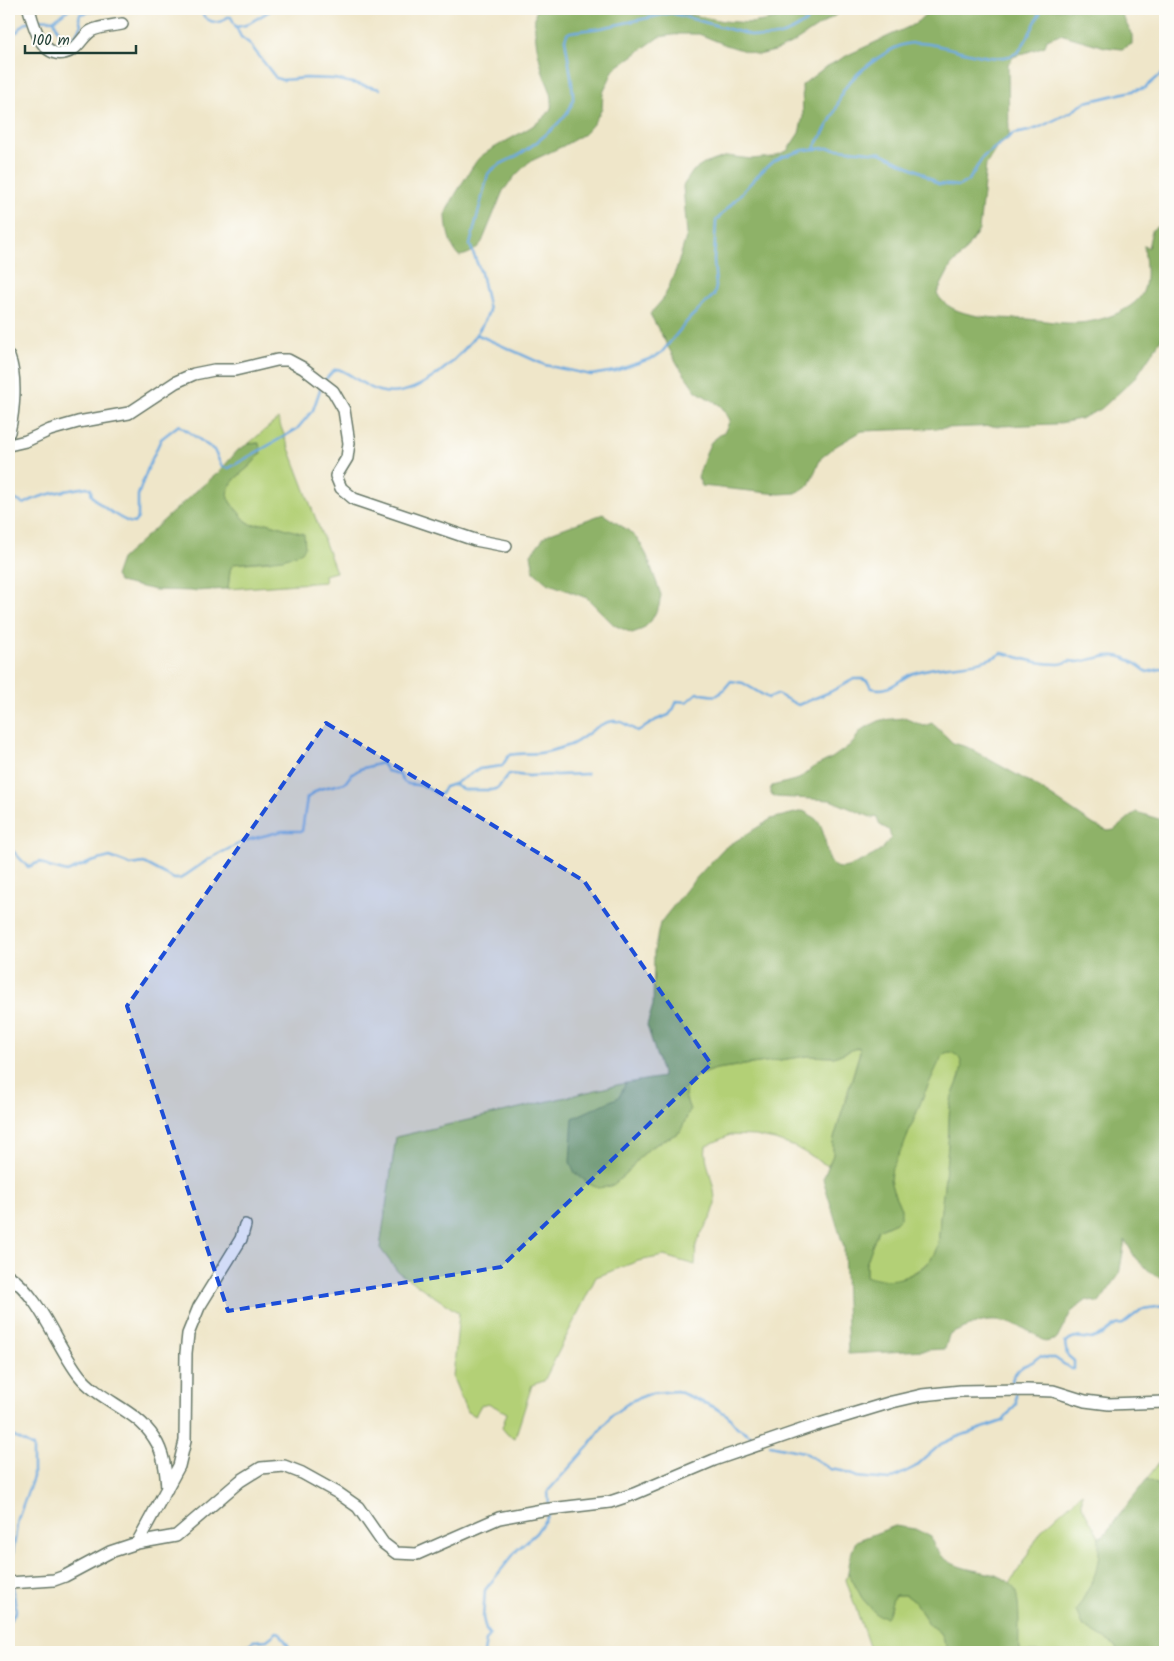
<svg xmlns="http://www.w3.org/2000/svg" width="1174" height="1661" font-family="Kalam,sans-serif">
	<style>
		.green { fill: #b3d076; stroke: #698655 }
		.forest { fill: #8eb267; stroke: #56784e; fill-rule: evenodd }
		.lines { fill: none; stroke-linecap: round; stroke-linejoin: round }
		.stream { stroke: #6eaadf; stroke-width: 2.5 }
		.minor-casing { stroke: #687868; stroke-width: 14 }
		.minor { stroke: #fff; stroke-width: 11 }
		.marked { fill: #1d4ed8; fill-opacity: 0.2; stroke: #1d4ed8; stroke-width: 4; stroke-dasharray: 10 6; stroke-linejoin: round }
	</style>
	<rect width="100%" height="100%" fill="#fdfcf7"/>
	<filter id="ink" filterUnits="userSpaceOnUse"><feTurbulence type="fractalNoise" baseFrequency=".02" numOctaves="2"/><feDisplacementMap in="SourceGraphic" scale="10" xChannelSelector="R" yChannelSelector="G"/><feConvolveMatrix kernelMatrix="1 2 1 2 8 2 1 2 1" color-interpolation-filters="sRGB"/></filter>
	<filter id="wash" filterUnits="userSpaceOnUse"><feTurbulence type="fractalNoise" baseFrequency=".0096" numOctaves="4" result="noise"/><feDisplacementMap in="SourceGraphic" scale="20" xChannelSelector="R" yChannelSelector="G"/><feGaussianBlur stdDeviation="1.12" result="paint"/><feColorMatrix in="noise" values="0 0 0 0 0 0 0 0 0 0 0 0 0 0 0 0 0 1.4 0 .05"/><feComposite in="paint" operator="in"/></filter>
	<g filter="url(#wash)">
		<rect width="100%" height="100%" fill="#efe6c9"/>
		<path class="green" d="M 278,419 L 336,572 L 324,575 L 325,582 L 228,589 L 230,570 L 233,564 L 270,561 L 303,534 L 267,523 L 253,525 L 245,520 L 230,502 L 228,495 L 229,487 L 236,478 L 252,464 L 258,443 L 248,444 Z
			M 859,1047 L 860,1051 L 833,1142 L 833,1155 L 828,1166 L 795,1147 L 775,1140 L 755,1136 L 730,1135 L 706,1146 C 703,1160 716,1185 715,1203 C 714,1220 700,1230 696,1245 C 695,1251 696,1258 695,1265 L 664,1256 L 638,1261 L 596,1277 L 544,1381 L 532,1385 L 515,1438 L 508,1435 L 502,1428 L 507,1413 L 488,1403 L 481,1405 L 475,1416 L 467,1412 L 453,1378 L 459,1313 L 398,1272 L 380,1248 L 396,1137 L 626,1083 L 620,1097 L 602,1105 L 626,1174 L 637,1160 L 651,1147 L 680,1132 L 690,1110 L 685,1096 L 686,1085 L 697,1076 L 716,1069 L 808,1056 L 834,1057 Z
			M 950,1051 C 972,1059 957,1082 952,1097 C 949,1107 949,1117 949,1127 C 948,1158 944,1188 940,1218 C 939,1229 940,1241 935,1252 C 927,1268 903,1281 885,1281 C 878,1281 872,1279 866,1277 L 866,1264 L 878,1230 L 896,1222 L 901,1209 L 893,1191 L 890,1180 L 891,1168 L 905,1142 L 924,1094 L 941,1057 L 945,1053 Z
			M 1165,1454 L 1165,1495 L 1156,1484 L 1147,1479 Z
			M 1082,1493 L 1082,1506 L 1099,1537 L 1100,1557 L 1095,1578 L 1086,1593 L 1082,1625 L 1116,1646 L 1119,1652 L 1019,1652 C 1017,1632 1023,1600 1010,1584 L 1043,1528 Z
			M 848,1572 L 862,1598 L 877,1615 L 890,1611 L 891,1602 L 895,1595 L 906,1595 L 914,1601 L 930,1625 L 940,1633 L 946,1645 L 948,1652 L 871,1652 L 846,1580 Z"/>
		<path class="forest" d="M 536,9 L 662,9 L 723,21 L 751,23 L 775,19 L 799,9 L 845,9 L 793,43 L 775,51 L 758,55 L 726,45 L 699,34 L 680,34 L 659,37 L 614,69 L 603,93 L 602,109 L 593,124 L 584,134 L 563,146 L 529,162 L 515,176 L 503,191 L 482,242 C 476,250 469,255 459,256 C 449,245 446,227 446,213 C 447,207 474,163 479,158 C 495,144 545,125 551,108 C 555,95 547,85 543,73 C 538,53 532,29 536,9 Z
			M 931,9 L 1119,9 L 1132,35 L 1132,44 L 1122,49 L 1105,47 L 1060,34 L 1047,39 L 1045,46 L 1013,57 L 1008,64 L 1009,138 L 997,147 L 986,165 L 979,230 L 963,254 L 951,266 L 937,293 C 949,320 1002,318 1028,319 C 1050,321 1070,326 1093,321 C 1108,318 1130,310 1140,297 C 1150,283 1145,261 1144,245 L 1148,248 L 1152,230 L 1158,226 L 1165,228 L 1165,333 L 1136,377 L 1101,409 L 1080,419 L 1055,424 L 862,431 L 836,446 L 821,458 L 809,485 L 796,493 L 779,494 L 702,486 L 698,477 L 706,453 L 711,442 L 725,431 L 730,420 L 721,406 L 696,391 L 678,365 L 650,314 L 664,298 L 677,267 L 687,234 L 683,186 L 693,171 L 704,164 L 727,156 L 751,159 L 772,157 L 787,151 L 799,133 L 803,117 L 802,85 L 824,68 L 850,54 L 915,24 Z
			M 259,443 L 261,453 L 252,464 L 236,478 L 229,487 L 228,495 L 230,502 L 245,520 L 252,525 L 267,523 L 304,534 L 305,547 L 302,552 L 283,559 L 233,564 L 230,570 L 228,589 L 195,591 L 155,590 L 119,582 L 115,576 L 121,559 L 195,492 L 219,472 L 238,450 L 248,444 Z
			M 603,514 L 629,531 L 639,541 L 647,556 L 661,595 L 659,606 L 651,621 L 643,629 L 632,633 L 614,625 L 587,598 L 547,583 L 534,572 L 531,554 L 545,536 L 553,532 Z
			M 904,718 L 924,726 L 932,723 L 953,743 L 967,747 L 1033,784 L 1094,825 L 1108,831 L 1114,830 L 1136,812 L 1165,821 L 1165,1280 L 1154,1275 L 1136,1259 L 1125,1240 L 1119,1275 L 1099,1303 L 1087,1300 L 1071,1312 L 1057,1339 L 1045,1342 C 1030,1329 1004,1317 982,1322 C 971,1325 959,1330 949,1335 L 945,1349 L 848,1354 L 844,1248 L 823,1179 L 833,1155 L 833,1142 L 860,1052 L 859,1047 L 834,1057 L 808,1056 L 716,1069 L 697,1076 L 686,1085 L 685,1096 L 690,1110 L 680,1132 L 651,1147 L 637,1160 L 626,1174 L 612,1186 L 598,1188 L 591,1185 L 575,1173 L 570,1162 L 573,1118 L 619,1097 L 626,1083 L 663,1077 L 647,1025 L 653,1005 L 654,951 L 660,923 L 690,885 L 723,849 L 771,819 L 803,811 C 809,814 815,817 819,823 C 831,842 820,882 857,863 C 874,855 880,854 891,838 L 889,830 L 880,825 L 877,817 L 873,818 L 830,800 L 776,797 L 771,794 L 770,790 L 772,786 L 799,779 L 812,768 L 832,758 L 853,743 L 861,730 L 881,720 ZM 950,1052 C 972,1059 957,1082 952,1097 C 950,1106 949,1114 949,1123 C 948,1155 944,1187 940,1218 C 939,1229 940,1241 935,1252 C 923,1276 890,1286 866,1276 L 866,1264 L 878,1230 L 896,1222 L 901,1217 L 901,1209 L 893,1191 L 890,1180 L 892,1168 L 905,1142 L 924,1094 L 941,1058 L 945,1053 Z
			M 1147,1479 L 1156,1484 L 1165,1495 L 1165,1652 L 1119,1652 L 1116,1646 L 1082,1625 L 1076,1611 C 1093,1581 1100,1572 1099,1537 L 1104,1535 Z
			M 895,1526 L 915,1529 L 931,1537 C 945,1584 1000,1560 1015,1590 C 1021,1603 1018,1637 1019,1652 L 948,1652 L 946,1645 L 940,1633 L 930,1625 L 914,1601 L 906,1595 L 895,1595 C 890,1603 891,1610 886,1617 L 877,1615 L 862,1598 L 848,1572 L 851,1554 L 856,1541 Z"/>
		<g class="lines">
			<path class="stream" d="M 201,9 C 202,21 219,27 227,17 L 231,17 L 241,37 L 249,43 L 276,78 L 282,80 L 306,78 L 334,79 L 380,89
				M 34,19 L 54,20 L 69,9
				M 54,20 L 64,46 L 74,38 L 81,25 L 79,18 L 80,14 L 103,9
				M 236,27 L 246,25 L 273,9
				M 9,29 L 14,32 L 17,32 L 22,26 L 29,21
				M 814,149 C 821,136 830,123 836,109 C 839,102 840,95 845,88 C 855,73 885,51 902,45 C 934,34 991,71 1018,52 C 1023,48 1038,17 1042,9
				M 476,334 L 545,365 L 591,375 L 615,371 L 655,357 L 662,352 L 689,319 L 714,295 L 716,287 L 714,260 L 716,221 L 757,176 L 772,162 L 782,157 L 804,150 L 827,148 L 881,153 L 921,172 L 938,184 L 959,186 L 969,180 L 983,157 L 1013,134 L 1029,131 L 1038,128 L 1071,112 L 1086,102 L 1145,88 L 1165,71
				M 325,380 L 334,370 L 338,369 C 352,374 364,387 379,391 C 417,402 463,356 481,327 C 484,321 488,316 489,310 L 481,273 L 470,245 L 488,174 C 495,164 509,161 520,154 C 535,144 570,118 573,100 C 574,88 567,53 565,39 L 567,34 L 570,32 L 601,28 L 671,13 L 758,37 C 786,39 802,25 823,9
				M 9,500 L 14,499 L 24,504 C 42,493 66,491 87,487 L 91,489 C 91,492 91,495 93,497 C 99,505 125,523 134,523 L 138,518 L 138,495 L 148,468 L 161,439 L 179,425 L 214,450 L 222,467 L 229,468 L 297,429 L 313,410 L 321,387
				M 454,784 L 464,790 L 492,790 L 498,788 L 509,774 L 528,776 L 587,774
				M 9,850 L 13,851 L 28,867 L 40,862 L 49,867 L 67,872 L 91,862 L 110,857 L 131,865 L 144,863 L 174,879 L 180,879 L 209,859 L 244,841 L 282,831 L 302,831 L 307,798 L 319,789 L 345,783 L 351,775 L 360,769 L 382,763 L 387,771 L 399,774 C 405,788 411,783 423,786 C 429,788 433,792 438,794 L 441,794 L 445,787 L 454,784 L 479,769 L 502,766 L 509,755 C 519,753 529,754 540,753 C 549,752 561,748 570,745 C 585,739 596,723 613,721 C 623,720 629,727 637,731 L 642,729 L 656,720 L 669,715 L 674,708 L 677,701 L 687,702 L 697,693 C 720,697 716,699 731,681 L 743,683 L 768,698 L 777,694 L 798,705 L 830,692 L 854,679 L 862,679 L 867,681 L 872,688 C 889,693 898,680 911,674 C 940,662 976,669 1002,653 C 1023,658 1035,664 1059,664 C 1063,664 1066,662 1070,661 C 1073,661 1075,662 1078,662 C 1112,656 1116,648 1147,672 L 1165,668
				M 1015,1387 L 1012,1380 C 1015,1371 1021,1366 1030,1363 C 1034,1362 1036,1358 1040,1356 L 1047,1358 L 1055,1358 L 1071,1369 L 1074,1369 L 1074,1361 L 1067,1355 L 1065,1343 L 1070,1339 L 1075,1337 L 1091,1339 L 1104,1334 L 1116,1325 L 1123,1324 L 1142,1309 L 1165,1306
				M 9,1434 L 33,1447 L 33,1477 L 18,1519 L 11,1566 L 11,1579
				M 770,1445 L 804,1452 L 830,1469 L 842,1471 L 857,1477 L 889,1480 L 915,1467 L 941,1444 L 957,1437 L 1003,1421 L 1016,1404 L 1016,1393
				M 549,1506 L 548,1491 L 588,1447 L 611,1416 L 631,1401 L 652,1393 L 677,1391 L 716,1408 L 727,1415 L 737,1427 L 758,1440
				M 9,1622 L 16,1611 L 13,1587
				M 240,1652 L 253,1641 L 267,1640 L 277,1632 L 280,1633 L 291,1650 L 297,1652
				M 484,1652 L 486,1641 L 490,1635 L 486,1630 L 483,1618 L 485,1590 L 518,1549 L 536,1533 L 549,1514"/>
		</g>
	</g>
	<g filter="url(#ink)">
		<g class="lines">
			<defs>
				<path id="minor" d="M 29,9 C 34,28 44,65 72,50 C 80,45 83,36 91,31 C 100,26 112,26 122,24
					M 9,357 C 17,377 14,411 9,432
					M 9,445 L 26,441 L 50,430 L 78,422 L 129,413 L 176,382 L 194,374 L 214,370 L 235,370 L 277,360 L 288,360 L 303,368 L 333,391 L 344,410 L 349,443 L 347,458 L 336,476 L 341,488 L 354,499 L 475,540 L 506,546
					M 9,1276 C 40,1296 56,1345 79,1375 C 99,1401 136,1409 154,1438 C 164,1453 166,1471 167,1489
					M 137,1543 L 179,1466 L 185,1441 L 186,1353 L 188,1334 L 199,1307 L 241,1239 L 245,1225
					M 9,1583 L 54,1580 L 65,1576 L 110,1552 L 137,1543 L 176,1536 L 240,1481 L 261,1468 L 284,1466 L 302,1473 L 338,1493 L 358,1507 L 383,1543 L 396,1553 L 417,1554 L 499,1518 L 542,1510 L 610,1502 L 634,1494 L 714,1460 L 816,1425 L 892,1402 L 922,1395 L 961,1391 L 1027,1390 L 1053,1391 L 1085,1401 L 1109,1404 L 1165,1402"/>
			</defs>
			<use href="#minor" class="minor-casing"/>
			<use href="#minor" class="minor"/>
		</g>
	</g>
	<path class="marked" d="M 326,723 L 584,881 L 711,1064 L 501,1267 L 228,1311 L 127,1006 Z"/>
	<rect width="1174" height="1661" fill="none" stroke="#fdfcf7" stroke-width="30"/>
	<path d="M25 45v8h111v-8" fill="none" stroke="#1f3d34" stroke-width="2.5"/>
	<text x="32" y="45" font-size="15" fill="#1f3d34" stroke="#fdfcf7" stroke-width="4" paint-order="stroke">100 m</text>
</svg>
